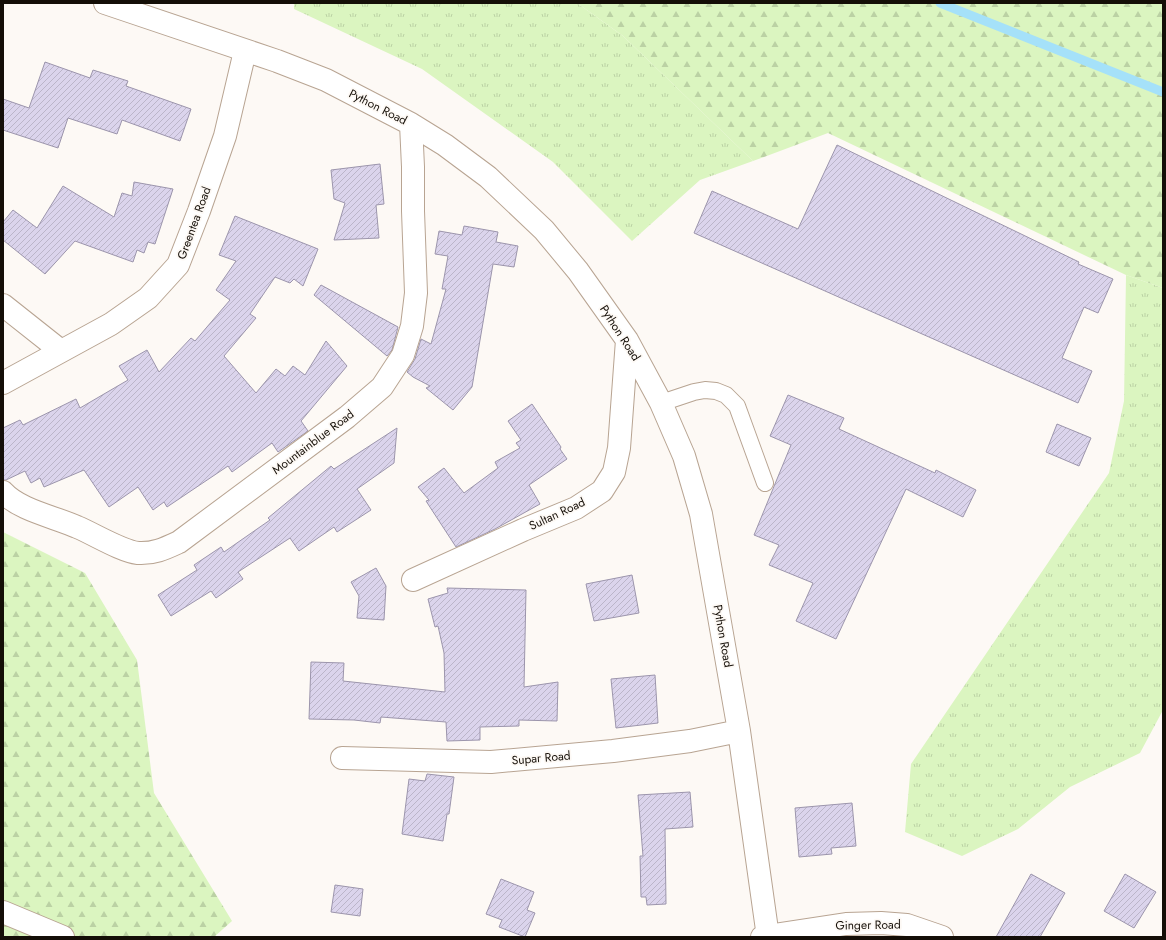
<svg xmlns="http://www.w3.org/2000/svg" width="1166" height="940" font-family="Jost,sans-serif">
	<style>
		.grass { fill: url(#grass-tufts) }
		.forest { fill: url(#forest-firs) }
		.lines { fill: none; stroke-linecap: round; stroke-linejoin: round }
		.stream { stroke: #a5e1f9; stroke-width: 9 }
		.building { fill: url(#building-hatch); stroke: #9c95ac }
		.service-casing { stroke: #b8a492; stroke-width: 18 }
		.minor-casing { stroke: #b8a492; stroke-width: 24 }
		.service { stroke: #fff; stroke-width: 16 }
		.minor { stroke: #fff; stroke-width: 22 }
		.labels { text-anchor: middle; stroke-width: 3.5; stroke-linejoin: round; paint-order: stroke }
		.street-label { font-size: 12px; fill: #140e07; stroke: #fdf9f5 }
	</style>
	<defs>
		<pattern id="grass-tufts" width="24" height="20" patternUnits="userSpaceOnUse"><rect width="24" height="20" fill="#dbf5c0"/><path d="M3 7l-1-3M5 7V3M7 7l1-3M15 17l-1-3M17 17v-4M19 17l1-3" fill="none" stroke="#bbd1a4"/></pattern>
		<pattern id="forest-firs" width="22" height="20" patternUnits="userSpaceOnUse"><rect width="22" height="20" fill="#dbf5c0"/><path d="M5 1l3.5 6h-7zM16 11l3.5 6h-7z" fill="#bbd1a4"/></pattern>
		<pattern id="building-hatch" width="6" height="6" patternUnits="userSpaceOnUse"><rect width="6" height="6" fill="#dbd4ec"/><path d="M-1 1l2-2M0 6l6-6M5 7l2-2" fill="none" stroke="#bbb5c9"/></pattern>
	</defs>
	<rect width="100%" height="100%" fill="#fdf9f5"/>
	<path class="grass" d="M 294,3 L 577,3 L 623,36 L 753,161 L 700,180 L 632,241 L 553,162 L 422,69 L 294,9 Z
		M 1126,275 L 1163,288 L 1163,710 L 1140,753 L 1070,787 L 1018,829 L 962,856 L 905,832 L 911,764 L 1109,473 L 1124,401 Z"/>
	<path class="forest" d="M 577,3 L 1163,3 L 1163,288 L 1126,275 L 828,133 L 753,161 L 623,36 Z
		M 3,532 L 85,573 L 137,660 L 154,793 L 232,921 L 214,937 L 3,937 Z"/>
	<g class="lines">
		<path class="stream" d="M 940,3 L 1163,92"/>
	</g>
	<path class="building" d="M 45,62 L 90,78 L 93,70 L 128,81 L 126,86 L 191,109 L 180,141 L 122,120 L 117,134 L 68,118 L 58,148 L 3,130 L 3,99 L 29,108 Z
		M 837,145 L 1079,262 L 1078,264 L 1113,279 L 1098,313 L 1084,307 L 1062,358 L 1092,371 L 1078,403 L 694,233 L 712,191 L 798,229 Z
		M 380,164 L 384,204 L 376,205 L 379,238 L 334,240 L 345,203 L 334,199 L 331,170 Z
		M 134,182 L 173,189 L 155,244 L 148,242 L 144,253 L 137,250 L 133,262 L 75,241 L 45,274 L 3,240 L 3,222 L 13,210 L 37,228 L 63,186 L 114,217 L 122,193 L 132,196 Z
		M 235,216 L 318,249 L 303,286 L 294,279 L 290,283 L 275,277 L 250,314 L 256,318 L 224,356 L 256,393 L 276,369 L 285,376 L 293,366 L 305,375 L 326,341 L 347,366 L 301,421 L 308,431 L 278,452 L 272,443 L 232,472 L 228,466 L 167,507 L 164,502 L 153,510 L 138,487 L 109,507 L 84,470 L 44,487 L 40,478 L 31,483 L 25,471 L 6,480 L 3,480 L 3,428 L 20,420 L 23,425 L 76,399 L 80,408 L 128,380 L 119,366 L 147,350 L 159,372 L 191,338 L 195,341 L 230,300 L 216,290 L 236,261 L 219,255 Z
		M 464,226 L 498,232 L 496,242 L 518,246 L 514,267 L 493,264 L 472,387 L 453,410 L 426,388 L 430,386 L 413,377 L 407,372 L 415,359 L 421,339 L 431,344 L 446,289 L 442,289 L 448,256 L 435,254 L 439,231 L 462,235 Z
		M 321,285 L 398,327 L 392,350 L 387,356 L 314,295 Z
		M 788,395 L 844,418 L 839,429 L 935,473 L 936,470 L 976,490 L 963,517 L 906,489 L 836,639 L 796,621 L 813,583 L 769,565 L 779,545 L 754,535 L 791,445 L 770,436 Z
		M 532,404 L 561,447 L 560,449 L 567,459 L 529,485 L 540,504 L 495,529 L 456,547 L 426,501 L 429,500 L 418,487 L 444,468 L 464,493 L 498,468 L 495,462 L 520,448 L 516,443 L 521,440 L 508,421 Z
		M 1057,424 L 1091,438 L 1079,466 L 1046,452 Z
		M 397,428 L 394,463 L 357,489 L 371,510 L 337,532 L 334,527 L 299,551 L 290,538 L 238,572 L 243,579 L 216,598 L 211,591 L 171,616 L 158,595 L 197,570 L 194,565 L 221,547 L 224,552 L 270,520 L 268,518 L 331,466 L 334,469 Z
		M 376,568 L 386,586 L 384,620 L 357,618 L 359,596 L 351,582 Z
		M 632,575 L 639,613 L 594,621 L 586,584 Z
		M 447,588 L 526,590 L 524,687 L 558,682 L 557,721 L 519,720 L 519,726 L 480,727 L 480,740 L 447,741 L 446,722 L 381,717 L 380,723 L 354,720 L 309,719 L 311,662 L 344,663 L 343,681 L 445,692 L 444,653 L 438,626 L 435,627 L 428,599 L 448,593 Z
		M 655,675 L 658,723 L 616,728 L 611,679 Z
		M 427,774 L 454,777 L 449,814 L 447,814 L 443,841 L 402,834 L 409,779 L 425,781 Z
		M 690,792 L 693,827 L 665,829 L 666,904 L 647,905 L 646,897 L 641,897 L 640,856 L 643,856 L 638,795 Z
		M 852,803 L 856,846 L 831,848 L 832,854 L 799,857 L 795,808 Z
		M 1031,874 L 1065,893 L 1040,937 L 996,937 Z
		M 1125,874 L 1156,892 L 1134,928 L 1104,911 Z
		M 501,879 L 534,892 L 527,910 L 535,913 L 525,937 L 499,927 L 502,920 L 486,914 Z
		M 335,885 L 363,889 L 360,916 L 331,912 Z"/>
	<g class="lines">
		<defs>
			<path id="service" d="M 661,403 L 694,392 L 705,390 L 716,391 L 726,395 L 737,406 L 765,483"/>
			<path id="minor" d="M 105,3 L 277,61 L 326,80 L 411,124 L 445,145 L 488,177 L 544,230 L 578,271 L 627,340 L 661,403 L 684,456 L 701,514 L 739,731 L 768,937
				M 3,305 L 61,351
				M 3,383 L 111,324 L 148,298 L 178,265 L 199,211 L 225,136 L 245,51
				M 3,492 C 19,510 55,517 77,527 C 94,534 121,551 138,553 C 154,554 166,548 179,542 L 347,417 L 382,387 L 403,355 L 412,326 L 416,293 L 413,211 L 413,167 L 411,124
				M 413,580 L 523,530 L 576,508 L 602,491 L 614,472 L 619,448 L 627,340
				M 342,758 L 491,762 L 613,751 L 690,741 L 739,731
				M 3,912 L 63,937
				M 762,937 L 846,924 L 881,923 L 907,925 L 942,937"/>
		</defs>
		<use href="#service" class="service-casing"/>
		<use href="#minor" class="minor-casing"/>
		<use href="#service" class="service"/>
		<use href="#minor" class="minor"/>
	</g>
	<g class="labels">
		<g class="street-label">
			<text transform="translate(378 107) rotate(27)" y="4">Python Road</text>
			<text transform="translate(194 223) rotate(-70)" y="4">Greentea Road</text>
			<text transform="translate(620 333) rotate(57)" y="4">Python Road</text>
			<text transform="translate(313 442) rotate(-37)" y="4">Mountainblue Road</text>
			<text transform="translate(557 514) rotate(-25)" y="4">Sultan Road</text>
			<text transform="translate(723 636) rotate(80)" y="4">Python Road</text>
			<text transform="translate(541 758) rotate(-5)" y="4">Supar Road</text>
			<text transform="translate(868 925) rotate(-1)" y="4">Ginger Road</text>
		</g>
	</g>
	<rect width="1166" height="940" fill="none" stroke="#140e07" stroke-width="8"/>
</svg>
